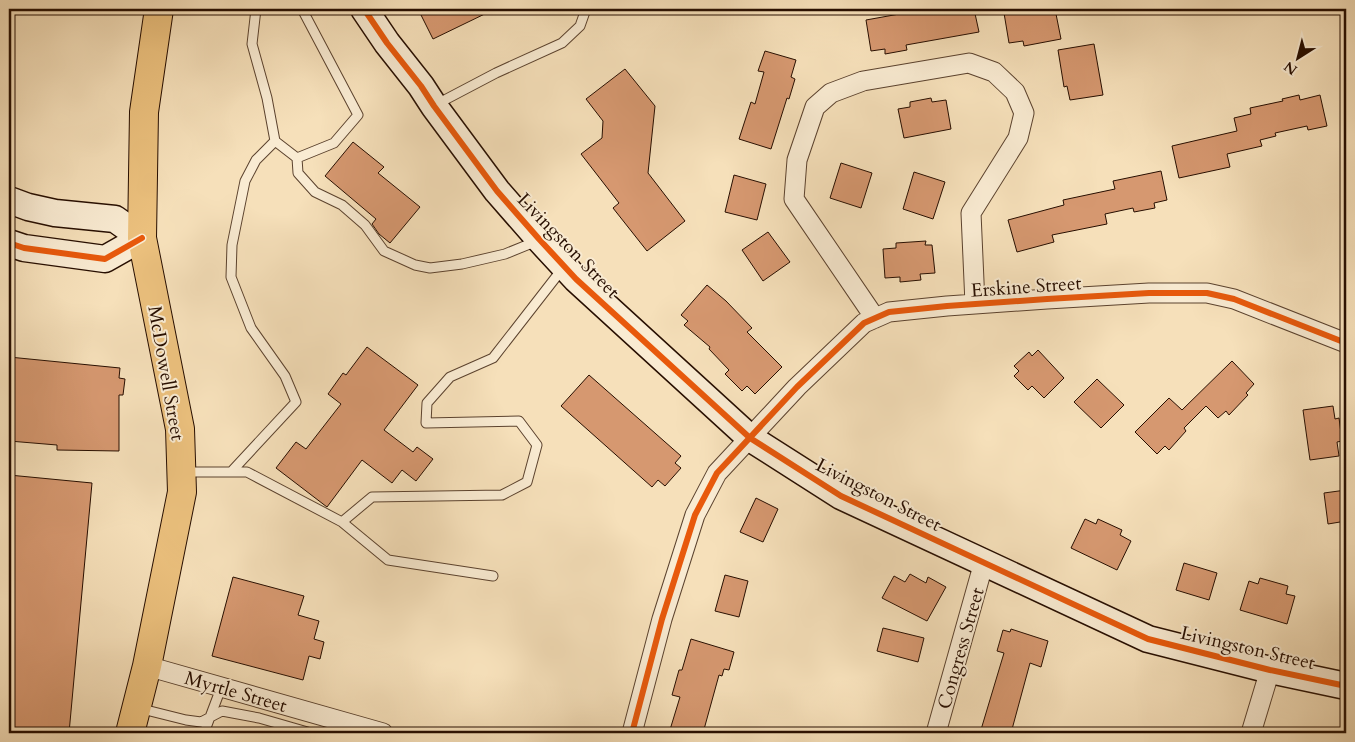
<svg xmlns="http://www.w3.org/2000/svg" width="1355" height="742" font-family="Cardo,serif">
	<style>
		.building { fill: #d69870; stroke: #270e00 }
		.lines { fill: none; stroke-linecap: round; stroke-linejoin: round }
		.lane-casing { stroke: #5b422e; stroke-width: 11 }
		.street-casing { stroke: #5b422e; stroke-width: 21 }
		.secondary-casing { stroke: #270e00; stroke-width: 29 }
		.primary-casing { stroke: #270e00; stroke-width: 30 }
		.lane { stroke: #f9ebd2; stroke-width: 9 }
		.street { stroke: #f9ebd2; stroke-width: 19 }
		.secondary { stroke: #f9ebd2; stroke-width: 26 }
		.primary { stroke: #ebc07d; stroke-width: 28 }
		.cycleway-casing { stroke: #f9ebd2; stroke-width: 9 }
		.cycleway { stroke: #e8590c; stroke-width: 6 }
		.labels { text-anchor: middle; stroke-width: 4; stroke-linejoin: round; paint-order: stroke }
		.street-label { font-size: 19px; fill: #270e00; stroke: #f9ebd2 }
	</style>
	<rect width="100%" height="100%" fill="#f6e0ba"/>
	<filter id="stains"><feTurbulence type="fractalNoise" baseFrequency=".004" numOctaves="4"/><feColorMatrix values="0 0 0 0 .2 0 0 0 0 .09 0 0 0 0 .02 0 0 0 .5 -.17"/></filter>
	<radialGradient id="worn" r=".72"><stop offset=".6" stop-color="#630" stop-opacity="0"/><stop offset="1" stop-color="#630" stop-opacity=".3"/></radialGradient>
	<path class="building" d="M 418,9 L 495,9 L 433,39 Z
		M 927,9 L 974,9 L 979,32 L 906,45 L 907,50 L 885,54 L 885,49 L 871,51 L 866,20 Z
		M 1028,9 L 1055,9 L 1061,39 L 1024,46 L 1023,41 L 1009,43 L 1004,13 Z
		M 1094,44 L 1103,95 L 1070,100 L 1067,86 L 1064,87 L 1058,50 Z
		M 765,51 L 796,60 L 791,77 L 795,79 L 789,99 L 787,98 L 771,149 L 739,139 L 751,102 L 755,104 L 764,72 L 758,71 Z
		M 625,69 L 655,106 L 648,173 L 685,221 L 647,251 L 613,208 L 619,203 L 581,154 L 602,138 L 603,121 L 586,99 Z
		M 1299,95 L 1300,100 L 1320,95 L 1327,126 L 1308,130 L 1307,126 L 1275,133 L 1276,136 L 1260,140 L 1262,146 L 1227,154 L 1230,167 L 1179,178 L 1172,146 L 1237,131 L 1234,118 L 1251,114 L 1250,108 L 1283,101 L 1282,99 Z
		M 931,98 L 932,102 L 946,100 L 951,129 L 904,138 L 898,109 L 910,107 L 910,102 Z
		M 353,142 L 384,167 L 378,173 L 420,207 L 390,243 L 379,234 L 372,224 L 376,219 L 325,176 Z
		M 841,163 L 872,173 L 861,208 L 830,198 Z
		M 1161,171 L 1167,200 L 1154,203 L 1155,208 L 1134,212 L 1133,208 L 1105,214 L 1107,224 L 1052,235 L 1054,242 L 1017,252 L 1008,220 L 1064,205 L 1063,200 L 1115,189 L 1113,181 Z
		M 914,172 L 945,182 L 933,219 L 903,209 Z
		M 734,175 L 766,184 L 757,220 L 725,212 Z
		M 768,232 L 790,262 L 763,281 L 742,250 Z
		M 926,241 L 925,245 L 932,245 L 935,273 L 920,274 L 921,280 L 900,282 L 900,277 L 885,278 L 883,249 L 896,248 L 896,243 Z
		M 707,285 L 726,301 L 752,328 L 747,332 L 782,367 L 755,394 L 747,386 L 742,391 L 725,374 L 729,370 L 709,349 L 710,347 L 684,325 L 688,321 L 681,315 Z
		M 367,347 L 418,385 L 384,430 L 413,452 L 417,447 L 433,459 L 416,481 L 402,470 L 392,483 L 362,460 L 327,507 L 276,468 L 296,442 L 306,449 L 341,404 L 328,394 L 343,373 L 346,375 Z
		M 1038,350 L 1064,378 L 1044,398 L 1032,386 L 1028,390 L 1014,376 L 1019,371 L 1014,366 L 1029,352 L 1032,356 Z
		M 9,357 L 120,368 L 119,378 L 125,379 L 123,395 L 119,395 L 119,451 L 57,450 L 57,445 L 9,441 Z
		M 1232,361 L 1254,384 L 1246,393 L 1248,395 L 1229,415 L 1226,411 L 1218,418 L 1206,406 L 1184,428 L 1186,431 L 1169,450 L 1165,446 L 1157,454 L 1135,432 L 1169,398 L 1182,410 Z
		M 589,375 L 681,456 L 675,463 L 681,468 L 665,486 L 658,480 L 652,487 L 561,406 Z
		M 1097,379 L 1124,405 L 1101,428 L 1074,402 Z
		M 1333,406 L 1335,419 L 1339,418 L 1342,441 L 1337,442 L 1339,456 L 1310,460 L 1303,410 Z
		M 9,475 L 92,483 L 69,733 L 9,733 Z
		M 1346,490 L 1346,521 L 1328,524 L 1324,493 Z
		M 756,498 L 778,509 L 763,542 L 740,532 Z
		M 1085,519 L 1096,524 L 1098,519 L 1122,530 L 1120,535 L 1131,541 L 1117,570 L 1071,548 Z
		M 1184,563 L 1217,573 L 1209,600 L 1176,590 Z
		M 910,574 L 926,583 L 928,577 L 946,587 L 927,621 L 882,598 L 894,576 L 905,582 Z
		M 725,575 L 748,581 L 739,617 L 715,611 Z
		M 233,577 L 304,596 L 298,615 L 319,621 L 314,639 L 324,642 L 320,659 L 309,656 L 303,680 L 212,656 Z
		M 1260,578 L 1288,586 L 1286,594 L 1295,596 L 1287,624 L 1240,610 L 1249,581 L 1258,584 Z
		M 883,628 L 924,638 L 918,662 L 877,651 Z
		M 1011,629 L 1048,641 L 1041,667 L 1030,663 L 1011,733 L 980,733 L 1004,653 L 997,651 L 1003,630 L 1010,632 Z
		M 691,639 L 734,652 L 729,670 L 724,669 L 722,676 L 719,675 L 703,733 L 669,733 L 680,697 L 672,695 L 679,670 L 682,670 Z"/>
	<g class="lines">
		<defs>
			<path id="lane" d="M 256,9 L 252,44 L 267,98 L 275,141 L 297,158
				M 302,9 L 358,115 L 334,143 L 297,158 L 298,173 L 315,192 L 342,205 L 365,225 L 384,251 L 415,265 L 430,268 L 462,264 L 505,254 L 537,241
				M 437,104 L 496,73 L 562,43 L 580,26 L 586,9
				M 184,472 L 247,472 L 342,522 L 388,560 L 493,576
				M 231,472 L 296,402 L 285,376 L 251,328 L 231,277 L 232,245 L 245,181 L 256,160 L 275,141
				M 342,522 L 372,497 L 502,495 L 527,482 L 537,445 L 519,421 L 426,423 L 427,403 L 450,377 L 493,358 L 563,268
				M 138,708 L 186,720 L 201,722 L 222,711 L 259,718 L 311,733
				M 204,733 L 221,688"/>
			<path id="street" d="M 875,318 L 794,199 L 797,160 L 815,107 L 831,93 L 863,81 L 969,63 L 994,72 L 1015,92 L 1024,113 L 1018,138 L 971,213 L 975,304
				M 147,666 L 383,733
				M 632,733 L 662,619 L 695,515 L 717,473 L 797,387 L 864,323 L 889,312 L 947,306 L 1047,299 L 1149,293 L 1207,293 L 1234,299 L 1346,343
				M 936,733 L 984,562
				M 1251,733 L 1270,670"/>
			<path id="secondary" d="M 364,9 L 387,43 L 421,86 L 434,106 L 497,191 L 539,239 L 576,279 L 750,438 L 841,496 L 1148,639 L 1270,670 L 1346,686
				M 9,200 L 28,207 L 55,213 L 115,219 L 142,238 L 105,259 L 24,248 L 9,243"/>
			<path id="primary" d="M 130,733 L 147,666 L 182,492 L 180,429 L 142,238 L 144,112 L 159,9"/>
		</defs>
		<use href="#lane" class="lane-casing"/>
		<use href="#street" class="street-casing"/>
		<use href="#secondary" class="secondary-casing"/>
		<use href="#primary" class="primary-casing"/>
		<use href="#lane" class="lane"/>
		<use href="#street" class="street"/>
		<use href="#secondary" class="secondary"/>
		<use href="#primary" class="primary"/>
		<defs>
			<path id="cycleway" d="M 364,9 L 387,43 L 421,86 L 434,106 L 497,191 L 539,239 L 576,279 L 750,438 L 841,496 L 1148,639 L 1270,670 L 1346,686
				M 9,243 L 24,248 L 105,259 L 142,238
				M 632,733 L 662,619 L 695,515 L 717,473 L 797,387 L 864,323 L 889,312 L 947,306 L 1047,299 L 1149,293 L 1207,293 L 1234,299 L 1346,343"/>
		</defs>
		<use href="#cycleway" class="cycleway-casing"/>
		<use href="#cycleway" class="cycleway"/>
	</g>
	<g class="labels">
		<g class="street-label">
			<text transform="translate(569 245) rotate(46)" y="7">Livingston Street</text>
			<text transform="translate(1026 286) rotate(-4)" y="7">Erskine Street</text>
			<text transform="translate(167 373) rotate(80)" y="7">McDowell Street</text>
			<text transform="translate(879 494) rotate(27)" y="7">Livingston Street</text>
			<text transform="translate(1248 647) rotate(13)" y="7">Livingston Street</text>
			<text transform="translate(960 648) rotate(-74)" y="7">Congress Street</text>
			<text transform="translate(236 691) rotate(16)" y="7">Myrtle Street</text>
		</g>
	</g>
	<rect width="1355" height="742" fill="none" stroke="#f6e0ba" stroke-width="30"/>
	<rect x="10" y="10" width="1335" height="722" fill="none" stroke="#270e00" stroke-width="2.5"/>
	<rect x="15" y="15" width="1325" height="712" fill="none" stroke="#270e00"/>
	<g transform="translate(1298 58) rotate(216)" stroke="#f9ebd2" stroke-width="4" paint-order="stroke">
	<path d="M0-4L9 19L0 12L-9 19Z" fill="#270e00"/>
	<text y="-8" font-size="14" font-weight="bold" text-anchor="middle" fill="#270e00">N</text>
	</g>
	<rect width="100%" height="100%" filter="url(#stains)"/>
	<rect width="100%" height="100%" fill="url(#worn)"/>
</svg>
